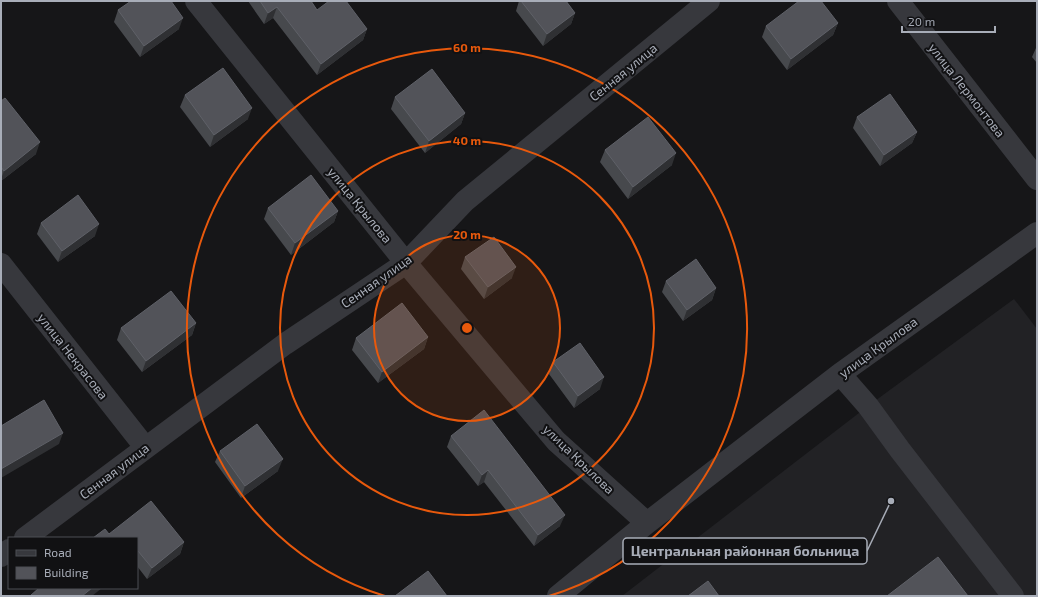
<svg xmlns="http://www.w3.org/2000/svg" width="1038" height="597" font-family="'Exo 2',sans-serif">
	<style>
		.built { fill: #222225 }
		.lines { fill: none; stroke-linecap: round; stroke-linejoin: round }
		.minor { stroke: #37383d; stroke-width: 22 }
		.wall { fill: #47494d }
		.shaded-wall { fill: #2f3033 }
		.building { fill: #525359; stroke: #5f6168 }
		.ring { fill: none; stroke: #e8590c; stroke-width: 2 }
		.labels { text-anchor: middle; stroke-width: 4; stroke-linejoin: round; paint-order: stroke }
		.street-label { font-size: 13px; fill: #a8adb8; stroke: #111113 }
		.centre { fill: #e8590c; stroke: #111113; stroke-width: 2 }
		.ring-label { font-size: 12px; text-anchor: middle; font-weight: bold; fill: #e8590c; stroke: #111113; stroke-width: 4; stroke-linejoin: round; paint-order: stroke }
		.leader { fill: none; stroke: #a8adb8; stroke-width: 1.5 }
		.callout-dot { fill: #a8adb8; stroke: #111113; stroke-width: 1.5 }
		.callout { fill: #111113; stroke: #a8adb8; stroke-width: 1.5 }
		.callout-label { font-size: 14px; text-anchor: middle; font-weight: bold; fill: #a8adb8 }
	</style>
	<rect width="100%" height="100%" fill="#161618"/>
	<path class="built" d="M 1014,299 L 1037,329 L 1037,596 L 622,596 L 868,406 Z"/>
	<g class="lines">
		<path class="minor" d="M 196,1 L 406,263 L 556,441 L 647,523
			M 898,1 L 1037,179
			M 1,264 L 145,447
			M 840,374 L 868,406 L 900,450 L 1013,596
			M 25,538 L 285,344 L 406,263 L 465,201 L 709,1
			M 1,556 L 9,550
			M 558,596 L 647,523 L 840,374 L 1037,233"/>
	</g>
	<path class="wall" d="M 248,1 L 311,1 L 317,10 L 367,29 L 363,40 L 317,75 L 273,18 L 264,24 Z
		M 519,1 L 566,1 L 575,13 L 571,24 L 543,46 L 516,11 Z
		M 118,10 L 179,29 L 140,57 L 114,22 Z
		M 838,23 L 833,35 L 787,70 L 762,37 L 766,26 Z
		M 1037,47 L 1037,63 L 1032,57 L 1036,48 Z
		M 185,95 L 248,119 L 210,147 L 180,107 Z
		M 395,97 L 465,113 L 461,124 L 425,153 L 391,109 Z
		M 1,101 L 36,154 L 1,181 Z
		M 857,117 L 917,132 L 912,143 L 880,166 L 853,128 Z
		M 605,150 L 672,165 L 628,199 L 600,162 Z
		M 268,208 L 338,211 L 334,222 L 291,255 L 264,219 Z
		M 41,223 L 95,236 L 58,262 L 37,234 Z
		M 465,257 L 512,278 L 484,299 L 461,269 Z
		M 666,281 L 716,288 L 712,300 L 683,321 L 662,292 Z
		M 196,323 L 192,335 L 142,372 L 117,340 L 121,328 Z
		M 428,337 L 424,349 L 378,383 L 352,350 L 356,338 Z
		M 553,362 L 600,389 L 574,408 L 549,374 Z
		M 451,436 L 560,526 L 534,546 L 484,482 L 478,486 L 447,447 Z
		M 220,451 L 278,471 L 241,498 L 215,462 Z
		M 137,538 L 184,542 L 180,554 L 147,579 L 137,566 Z"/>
	<path class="shaded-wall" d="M 277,7 L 273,18 L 264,24 L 268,13 Z
		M 575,13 L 571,24 L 543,46 L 547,34 Z
		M 183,18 L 179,29 L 140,57 L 144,46 Z
		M 838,23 L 833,35 L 787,70 L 791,59 Z
		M 367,29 L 363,40 L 317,75 L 321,64 Z
		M 252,108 L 248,119 L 210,147 L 214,135 Z
		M 465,113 L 461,124 L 425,153 L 429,141 Z
		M 917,132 L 912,143 L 880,166 L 884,155 Z
		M 40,142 L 36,154 L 1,181 L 1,179 L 4,171 Z
		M 676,153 L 672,165 L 628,199 L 633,187 Z
		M 338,211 L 334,222 L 291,255 L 295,243 Z
		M 99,224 L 95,236 L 58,262 L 62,251 Z
		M 516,267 L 512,278 L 484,299 L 488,287 Z
		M 716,288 L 712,300 L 683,321 L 687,310 Z
		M 196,323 L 192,335 L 142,372 L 146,361 Z
		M 428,337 L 424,349 L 378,383 L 382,372 Z
		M 604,377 L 600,389 L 574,408 L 578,396 Z
		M 63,433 L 59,444 L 1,478 L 1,469 Z
		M 283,459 L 278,471 L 241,498 L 245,486 Z
		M 488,470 L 484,482 L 478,486 L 482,475 Z
		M 565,515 L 560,526 L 534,546 L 538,535 Z
		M 184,542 L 180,554 L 147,579 L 152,568 Z
		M 92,588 L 102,588 L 92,596 L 82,596 Z"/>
	<path class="building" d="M 131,1 L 171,1 L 183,18 L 144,46 L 118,10 Z
		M 260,1 L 311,1 L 317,10 L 329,1 L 346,1 L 367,29 L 321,64 L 277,7 L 268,13 Z
		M 521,1 L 566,1 L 575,13 L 547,34 Z
		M 799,1 L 821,1 L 838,23 L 791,59 L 766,26 Z
		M 223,68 L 252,108 L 214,135 L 185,95 Z
		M 432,69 L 465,113 L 429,141 L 395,97 Z
		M 890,94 L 917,132 L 884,155 L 857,117 Z
		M 5,98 L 40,142 L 4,171 L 1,167 L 1,101 Z
		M 648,117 L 676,153 L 633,187 L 605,150 Z
		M 311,175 L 338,211 L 295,243 L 268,208 Z
		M 78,195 L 99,224 L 62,251 L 41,223 Z
		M 494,237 L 516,267 L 488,287 L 465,257 Z
		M 696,259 L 716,288 L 687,310 L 666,281 Z
		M 171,291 L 196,323 L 146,361 L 121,328 Z
		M 402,303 L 428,337 L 382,372 L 356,338 Z
		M 580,343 L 604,377 L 578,396 L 553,362 Z
		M 44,400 L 63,433 L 1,469 L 1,426 Z
		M 484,410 L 565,515 L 538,535 L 488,470 L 482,475 L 451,436 Z
		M 257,424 L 283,459 L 245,486 L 220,451 Z
		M 151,501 L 184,542 L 152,568 L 138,551 L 137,552 L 137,538 L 93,538 L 105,529 L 109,534 Z
		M 938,557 L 968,596 L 887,596 Z
		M 428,571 L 447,596 L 395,596 Z
		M 708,581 L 719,596 L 688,596 Z
		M 39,588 L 92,588 L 82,596 L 30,596 Z"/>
	<circle cx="467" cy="328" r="93" fill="#e8590c" fill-opacity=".12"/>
	<g class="ring">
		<circle cx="467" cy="328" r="93"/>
		<circle cx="467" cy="328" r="187"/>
		<path d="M385 596A280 280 0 1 1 549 596"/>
	</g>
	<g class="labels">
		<g class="street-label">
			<text transform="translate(623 72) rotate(-39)" y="5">Сенная улица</text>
			<text transform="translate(967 90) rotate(52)" y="5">улица Лермонтова</text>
			<text transform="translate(360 205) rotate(51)" y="5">улица Крылова</text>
			<text transform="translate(376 281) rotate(-35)" y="5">Сенная улица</text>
			<text transform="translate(878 347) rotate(-36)" y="5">улица Крылова</text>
			<text transform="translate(73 356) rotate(52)" y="5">улица Некрасова</text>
			<text transform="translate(579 459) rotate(44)" y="5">улица Крылова</text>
			<text transform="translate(114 471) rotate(-37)" y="5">Сенная улица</text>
		</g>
	</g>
	<circle cx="467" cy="328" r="6" class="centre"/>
	<g class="ring-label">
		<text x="467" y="52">60 m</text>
		<text x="467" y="145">40 m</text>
		<text x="467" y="239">20 m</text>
	</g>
	<path class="leader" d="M891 501L867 551"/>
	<circle class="callout-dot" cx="891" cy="501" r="4"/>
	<rect class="callout" x="623" y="538" width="244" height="26" rx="4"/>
	<g class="callout-label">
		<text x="745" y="556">Центральная районная больница</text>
	</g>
	<rect width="1038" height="597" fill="none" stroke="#a8adb8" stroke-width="4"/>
	<rect x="8" y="537" width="130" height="52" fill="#111113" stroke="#4d4f55"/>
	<rect x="16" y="550" width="20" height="6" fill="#37383d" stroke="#4d4f55"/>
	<text x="44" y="557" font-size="12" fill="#a8adb8">Road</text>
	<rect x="16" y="567" width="20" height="12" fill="#525359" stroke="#4d4f55"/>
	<text x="44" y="577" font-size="12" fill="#a8adb8">Building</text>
	<path d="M902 26v6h93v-6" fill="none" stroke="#a8adb8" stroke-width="2"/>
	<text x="908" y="26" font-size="12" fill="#a8adb8" stroke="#111113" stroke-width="3" paint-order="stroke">20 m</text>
</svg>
